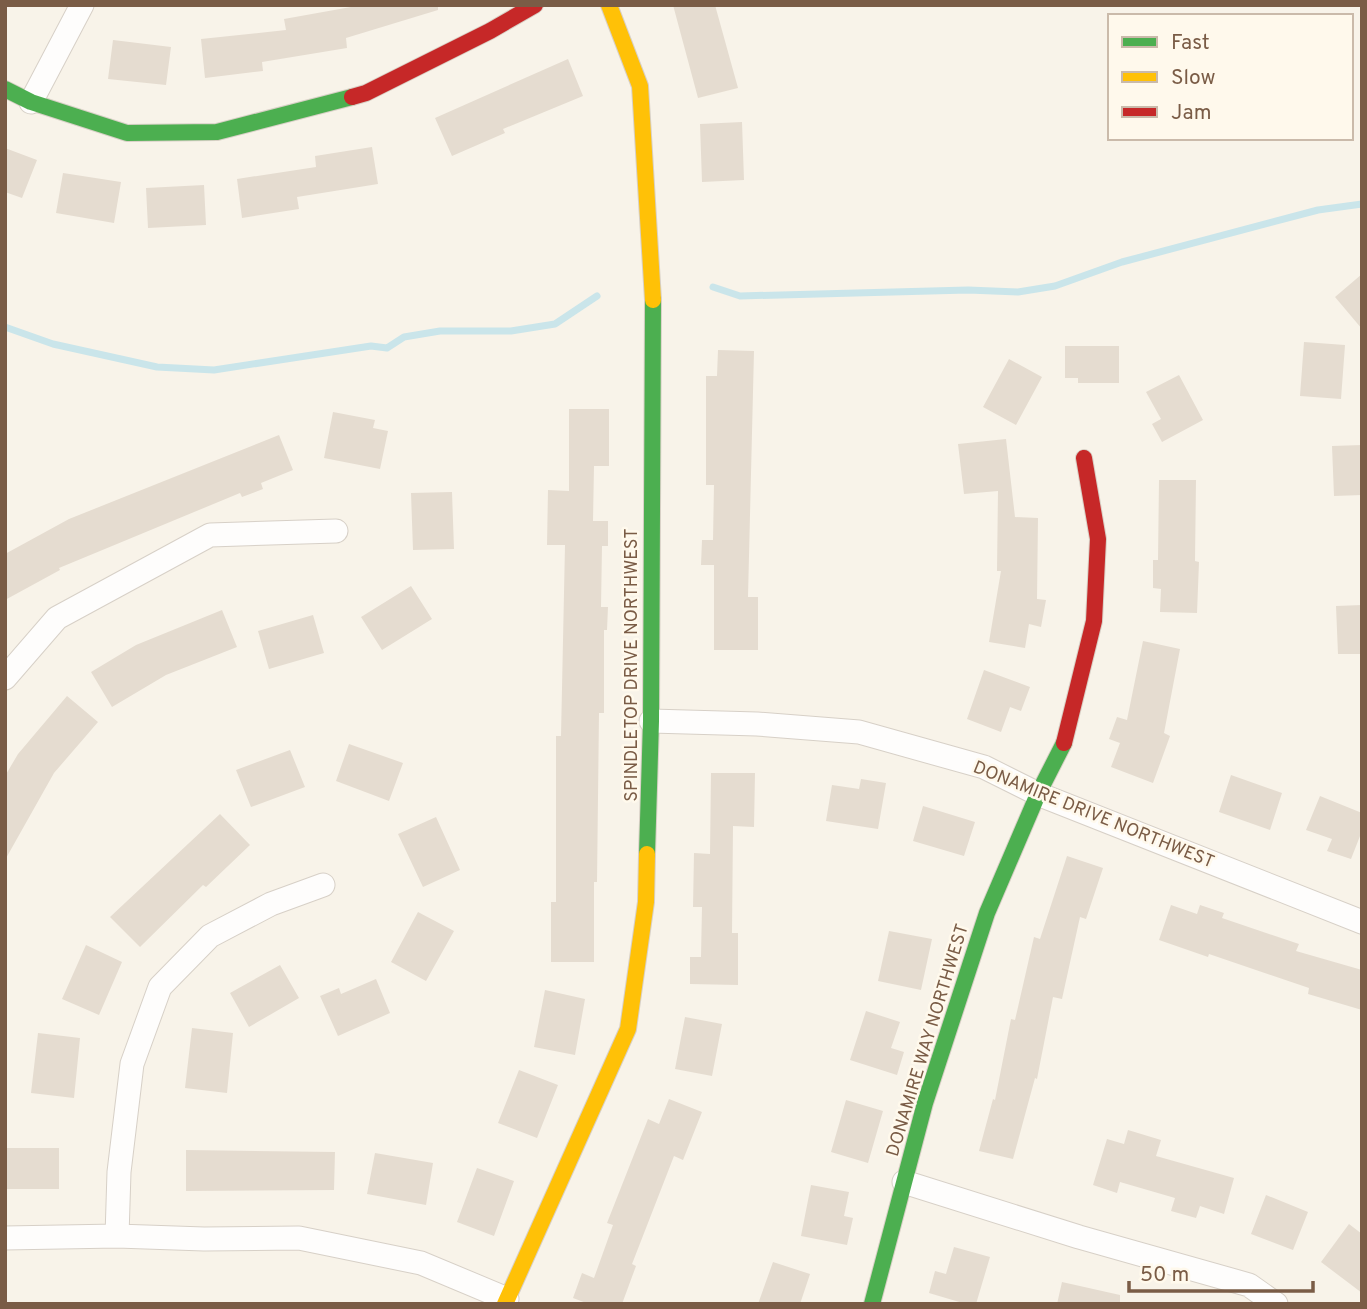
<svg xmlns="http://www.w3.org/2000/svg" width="1367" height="1309" font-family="Overpass,sans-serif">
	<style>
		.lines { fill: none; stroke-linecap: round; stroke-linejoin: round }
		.stream { stroke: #cae5ea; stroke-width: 7 }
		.building { fill: #e5dcd0 }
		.street-casing { stroke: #d7d0c7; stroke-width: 25 }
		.fast-casing { stroke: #d8d0c6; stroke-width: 18 }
		.slow-casing { stroke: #d8d0c6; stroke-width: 18 }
		.jam-casing { stroke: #d8d0c6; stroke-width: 18 }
		.street { stroke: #fefdfc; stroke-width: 23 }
		.fast { stroke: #4caf50; stroke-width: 16 }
		.slow { stroke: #ffc107; stroke-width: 16 }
		.jam { stroke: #c62828; stroke-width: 16 }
		.labels { text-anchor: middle; stroke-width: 5; stroke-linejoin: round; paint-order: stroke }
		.street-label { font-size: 18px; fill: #7a5c46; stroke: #fff9ec }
	</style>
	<rect width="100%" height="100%" fill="#f8f3e9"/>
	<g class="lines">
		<path class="stream" d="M 713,287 L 740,296 L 968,290 L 1018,292 L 1055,286 L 1122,262 L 1318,210 L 1362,204
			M 5,327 L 53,344 L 157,367 L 214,370 L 371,346 L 387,348 L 404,337 L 440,331 L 511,331 L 555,324 L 597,296"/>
	</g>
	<path class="building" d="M 362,5 L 438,5 L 438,10 L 346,38 L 347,48 L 262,62 L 263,71 L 205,78 L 201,39 L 286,30 L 284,19 Z
		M 673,5 L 715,5 L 738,88 L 698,98 Z
		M 113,40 L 171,47 L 166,85 L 108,79 Z
		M 568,59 L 583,96 L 503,129 L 505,133 L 452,156 L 435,118 Z
		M 742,122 L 744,180 L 702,182 L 700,124 Z
		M 372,147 L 378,184 L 297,197 L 299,209 L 242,218 L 237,179 L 316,167 L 315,156 Z
		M 5,148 L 37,160 L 22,198 L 5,192 Z
		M 63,173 L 121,182 L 114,223 L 56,213 Z
		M 204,185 L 206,225 L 148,228 L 146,188 Z
		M 1362,274 L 1362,329 L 1335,297 Z
		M 1304,342 L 1345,345 L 1341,399 L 1300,396 Z
		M 1065,346 L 1119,346 L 1119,383 L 1078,383 L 1078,378 L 1065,378 Z
		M 718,350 L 754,351 L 748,597 L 758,597 L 758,650 L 714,650 L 714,565 L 701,565 L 702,540 L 713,540 L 714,485 L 706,485 L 706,376 L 717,376 Z
		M 1009,359 L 1042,377 L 1016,425 L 983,407 Z
		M 1179,375 L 1203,420 L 1162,442 L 1152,424 L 1161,419 L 1146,392 Z
		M 569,409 L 609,409 L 609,466 L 594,466 L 593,521 L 608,521 L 608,546 L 602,546 L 601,607 L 608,607 L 607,630 L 604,630 L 604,713 L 599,713 L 597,882 L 594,882 L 594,962 L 551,962 L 551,902 L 556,902 L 556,736 L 561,736 L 565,545 L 547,545 L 548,490 L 569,491 Z
		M 333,412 L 375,420 L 373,428 L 388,431 L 380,469 L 324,458 Z
		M 279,435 L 293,470 L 261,483 L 263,489 L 242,497 L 240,493 L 59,568 L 60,570 L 5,600 L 5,554 L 69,519 Z
		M 1006,439 L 1015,517 L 1038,518 L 1037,599 L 1046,600 L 1041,627 L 1029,624 L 1025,648 L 989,642 L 1001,571 L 997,571 L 998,491 L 964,494 L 958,444 Z
		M 1362,445 L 1362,495 L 1334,496 L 1332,446 Z
		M 1159,480 L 1196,480 L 1195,561 L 1199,562 L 1197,613 L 1160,612 L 1161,589 L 1153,588 L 1153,560 L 1158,560 Z
		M 452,492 L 454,549 L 413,550 L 411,493 Z
		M 411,586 L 432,619 L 382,650 L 361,617 Z
		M 1362,605 L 1362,654 L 1338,654 L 1336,606 Z
		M 222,610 L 237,647 L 166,675 L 112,707 L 91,672 L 136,645 Z
		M 313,615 L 324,653 L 269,669 L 258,631 Z
		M 1143,641 L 1180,649 L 1164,733 L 1170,736 L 1153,783 L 1111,767 L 1120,743 L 1109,739 L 1117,717 L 1127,720 Z
		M 984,670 L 1030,687 L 1021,711 L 1010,707 L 1001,732 L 967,719 Z
		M 67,696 L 98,722 L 54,773 L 5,860 L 5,776 L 18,754 Z
		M 349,744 L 403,763 L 389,801 L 336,781 Z
		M 290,750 L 305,787 L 251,807 L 236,770 Z
		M 711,773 L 755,773 L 754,827 L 733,826 L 732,933 L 738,933 L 738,985 L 690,984 L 690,957 L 701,957 L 702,907 L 693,907 L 694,853 L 710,854 Z
		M 1231,775 L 1282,793 L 1270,830 L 1219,812 Z
		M 861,779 L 886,783 L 878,829 L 826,821 L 832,785 L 859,789 Z
		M 1320,796 L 1362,813 L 1362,831 L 1351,859 L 1327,851 L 1332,839 L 1306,830 Z
		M 923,806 L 975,822 L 964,856 L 913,841 Z
		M 220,814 L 250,845 L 206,887 L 203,885 L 140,947 L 110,917 Z
		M 436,817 L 460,870 L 423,887 L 398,834 Z
		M 1067,856 L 1103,868 L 1086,919 L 1080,917 L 1062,999 L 1053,997 L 1037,1079 L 1035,1078 L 1013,1159 L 979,1151 L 993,1099 L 995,1100 L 1011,1019 L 1015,1020 L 1034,937 L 1040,939 Z
		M 1171,905 L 1197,914 L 1200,905 L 1224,913 L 1222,918 L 1299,944 L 1296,951 L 1362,970 L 1362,1010 L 1308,994 L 1309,988 L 1209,954 L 1208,957 L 1159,940 Z
		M 418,912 L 454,931 L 426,981 L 391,962 Z
		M 889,931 L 932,939 L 921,990 L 878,981 Z
		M 86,945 L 122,962 L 99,1015 L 62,999 Z
		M 280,965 L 299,998 L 249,1027 L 230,993 Z
		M 376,979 L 390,1013 L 338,1036 L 320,996 L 339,988 L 341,994 Z
		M 545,990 L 585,999 L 575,1055 L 534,1047 Z
		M 866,1011 L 900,1022 L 891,1048 L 904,1052 L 897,1075 L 850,1060 Z
		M 685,1017 L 722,1024 L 712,1076 L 675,1069 Z
		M 192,1028 L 233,1033 L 227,1093 L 185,1088 Z
		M 38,1033 L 80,1038 L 74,1098 L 31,1093 Z
		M 519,1070 L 558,1085 L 537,1138 L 498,1123 Z
		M 669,1099 L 702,1112 L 683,1160 L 674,1156 L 632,1264 L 636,1266 L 622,1304 L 589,1304 L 573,1298 L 582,1273 L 594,1278 L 613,1225 L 607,1223 L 648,1119 L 659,1124 Z
		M 846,1100 L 883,1111 L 868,1163 L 831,1152 Z
		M 1128,1130 L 1161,1140 L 1156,1156 L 1234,1178 L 1224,1214 L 1200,1206 L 1196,1218 L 1171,1211 L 1175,1198 L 1120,1182 L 1117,1193 L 1093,1185 L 1107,1139 L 1124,1144 Z
		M 5,1148 L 59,1148 L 59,1189 L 5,1189 Z
		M 186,1150 L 335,1152 L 334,1190 L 186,1191 Z
		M 375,1153 L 433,1163 L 426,1205 L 367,1194 Z
		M 477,1168 L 514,1181 L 494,1236 L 457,1222 Z
		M 811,1185 L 849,1192 L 844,1216 L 853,1218 L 847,1245 L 801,1236 Z
		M 1266,1195 L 1308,1212 L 1293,1250 L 1251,1234 Z
		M 1349,1224 L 1362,1234 L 1362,1293 L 1321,1262 Z
		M 954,1247 L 990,1257 L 976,1304 L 966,1304 L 929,1293 L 935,1271 L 946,1274 Z
		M 773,1262 L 810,1274 L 800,1304 L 758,1304 Z
		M 1062,1282 L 1120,1295 L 1120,1304 L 1057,1304 Z"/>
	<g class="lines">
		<defs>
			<path id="street" d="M 31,102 L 82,5
				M 5,678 L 57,618 L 210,535 L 336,531
				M 651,721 L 757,724 L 859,732 L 984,767 L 1038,794 L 1362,922
				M 904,1182 L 1079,1237 L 1249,1285 L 1276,1304
				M 117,1236 L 119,1172 L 132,1064 L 160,987 L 210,936 L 271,904 L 323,885
				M 5,1238 L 117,1236 L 204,1239 L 299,1238 L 421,1263 L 507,1299"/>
			<path id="fast" d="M 5,89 L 31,102 L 127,133 L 217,132 L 352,97
				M 647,854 L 651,721 L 653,300
				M 872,1304 L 925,1103 L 987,913 L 1038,794 L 1064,743"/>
			<path id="slow" d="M 609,5 L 640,86 L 653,300
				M 505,1304 L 628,1029 L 646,902 L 647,854"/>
			<path id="jam" d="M 352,97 L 366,93 L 490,31 L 535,5
				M 1064,743 L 1094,621 L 1098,539 L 1084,458"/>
		</defs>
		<use href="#street" class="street-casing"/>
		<use href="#fast" class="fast-casing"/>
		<use href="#slow" class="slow-casing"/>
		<use href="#jam" class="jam-casing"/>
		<use href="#street" class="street"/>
		<use href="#fast" class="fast"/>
		<use href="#slow" class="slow"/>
		<use href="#jam" class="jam"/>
	</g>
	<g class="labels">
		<g class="street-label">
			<text transform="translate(631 665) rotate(-90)" y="6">SPINDLETOP DRIVE NORTHWEST</text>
			<text transform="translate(1094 814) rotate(22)" y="6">DONAMIRE DRIVE NORTHWEST</text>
			<text transform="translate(927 1040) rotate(-73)" y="6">DONAMIRE WAY NORTHWEST</text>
		</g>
	</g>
	<rect width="1367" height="1309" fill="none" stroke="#7a5c46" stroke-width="14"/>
	<rect x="1108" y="14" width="245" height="126" fill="#fff9ec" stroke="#cabaaa" stroke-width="2"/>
	<rect x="1122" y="37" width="35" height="10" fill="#4caf50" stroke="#cabaaa" stroke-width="2"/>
	<text x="1171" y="49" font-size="21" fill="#7a5c46">Fast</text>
	<rect x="1122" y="72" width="35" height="10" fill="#ffc107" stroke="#cabaaa" stroke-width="2"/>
	<text x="1171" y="84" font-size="21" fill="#7a5c46">Slow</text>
	<rect x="1122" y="107" width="35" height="10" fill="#c62828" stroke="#cabaaa" stroke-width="2"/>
	<text x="1171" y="119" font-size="21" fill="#7a5c46">Jam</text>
	<path d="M1129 1281v10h184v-10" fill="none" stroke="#7a5c46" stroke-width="3.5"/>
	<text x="1140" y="1281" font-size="21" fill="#7a5c46" stroke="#fff9ec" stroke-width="5" paint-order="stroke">50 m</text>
</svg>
